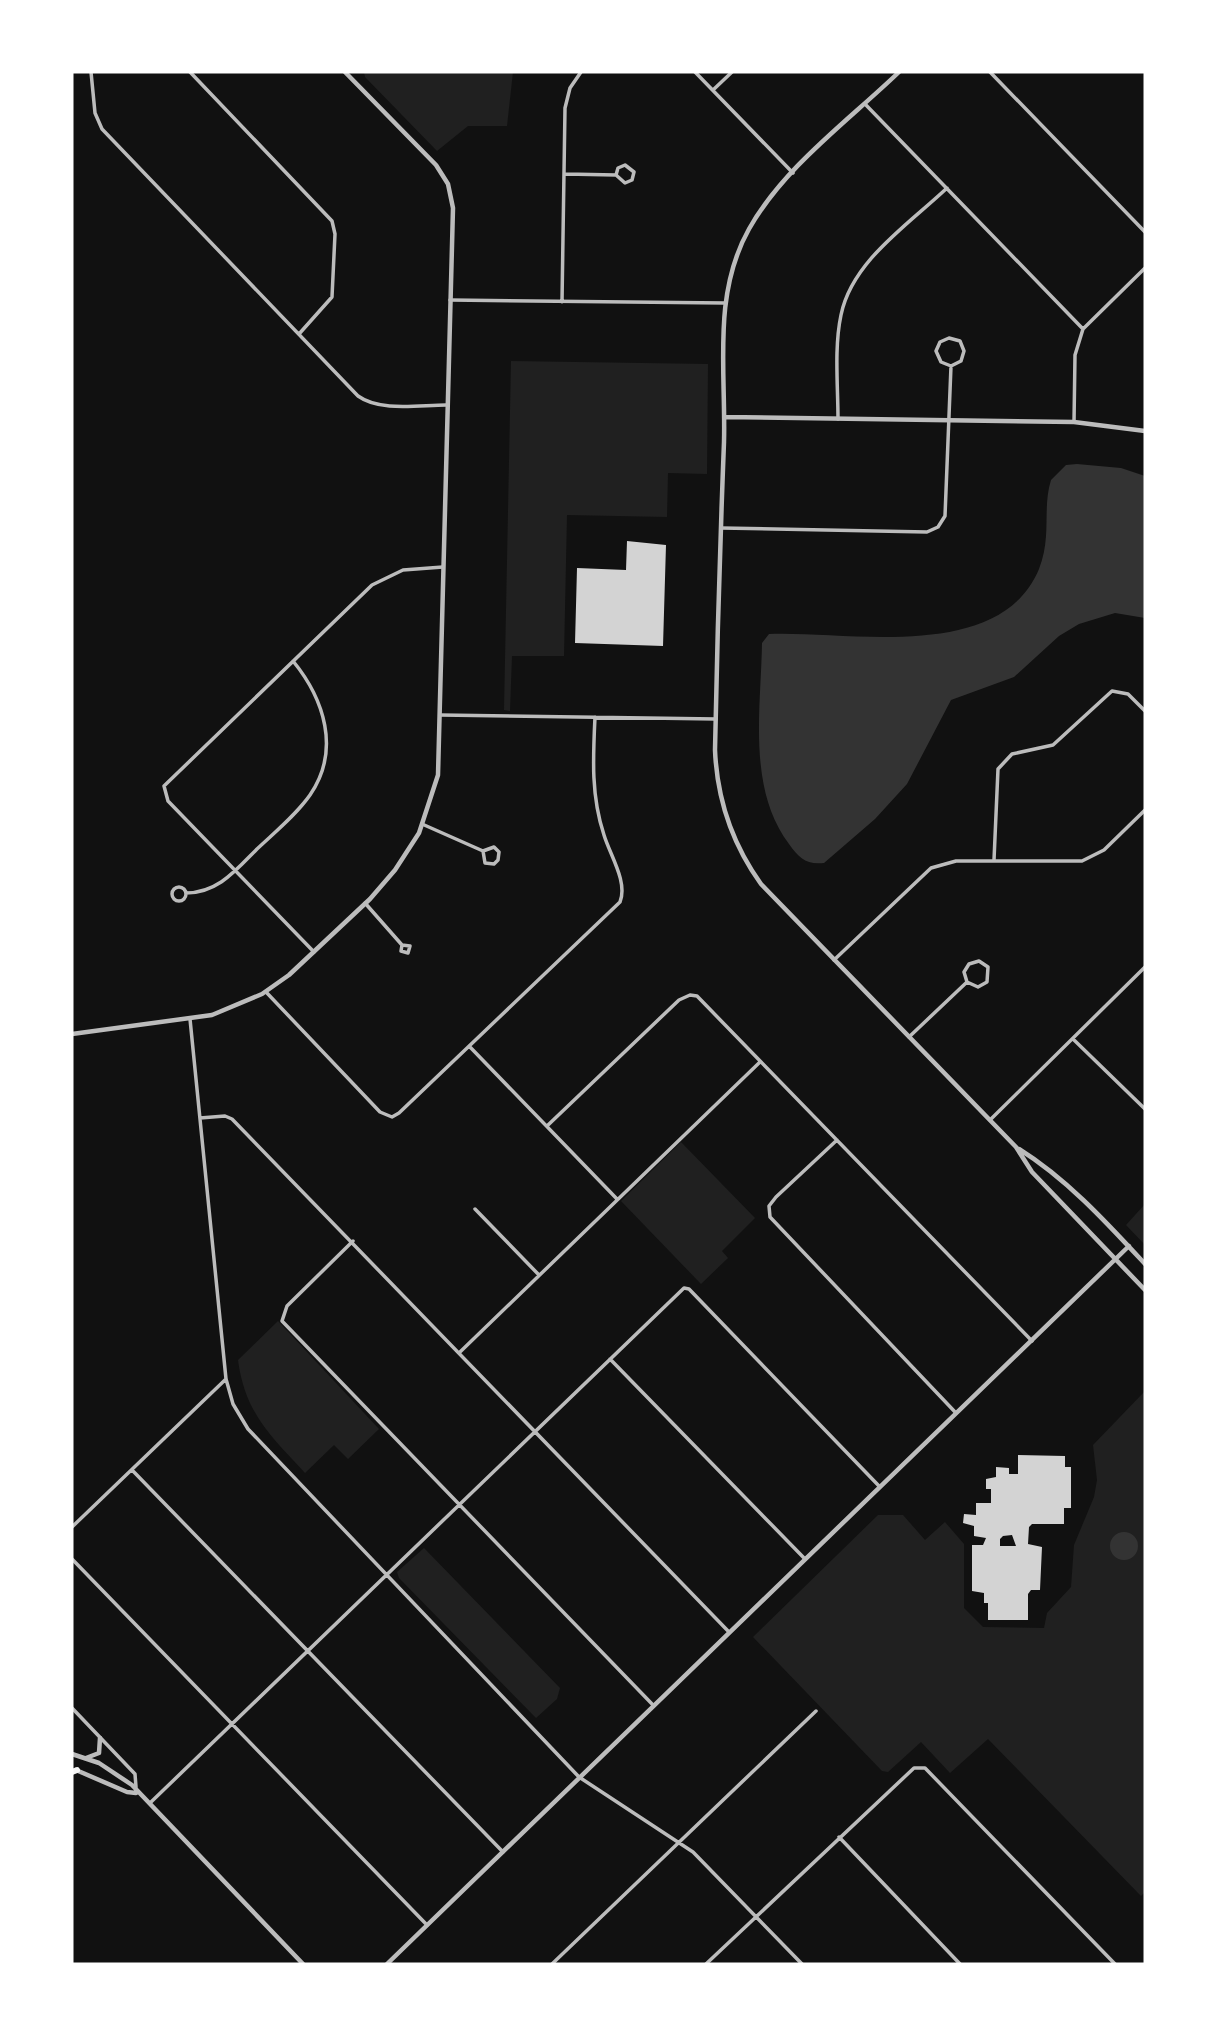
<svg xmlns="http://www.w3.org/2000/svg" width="1217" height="2036" font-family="'Fira Sans',sans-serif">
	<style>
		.green { fill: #202020 }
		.water { fill: #333 }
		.building { fill: #d3d3d3; fill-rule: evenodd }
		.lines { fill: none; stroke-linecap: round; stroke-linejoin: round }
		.minor { stroke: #bcbcbc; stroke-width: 3.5 }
		.tertiary { stroke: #bcbcbc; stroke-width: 4.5 }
		.primary { stroke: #f5f5f5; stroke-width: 6 }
	</style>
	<rect width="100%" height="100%" fill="#111"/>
	<path class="green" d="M 364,72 L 513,72 L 507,126 L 468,126 L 437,151 L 365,77 Z
		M 511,361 L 708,364 L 707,474 L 668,473 L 667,517 L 567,515 L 564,656 L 512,656 L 510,711 L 504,710 Z
		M 681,1142 L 755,1218 L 722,1251 L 728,1258 L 701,1284 L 621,1201 Z
		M 1145,1204 L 1145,1245 L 1126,1225 Z
		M 278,1321 L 379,1429 L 348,1459 L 334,1445 L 305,1473 C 270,1435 245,1413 238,1360 Z
		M 1145,1391 L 1145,1892 L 1141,1896 L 988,1739 L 950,1773 L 921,1742 L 888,1772 L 882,1771 L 753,1637 L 878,1515 L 903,1515 L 925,1540 L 945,1522 L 964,1544 L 964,1608 L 983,1627 L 1044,1628 L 1047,1613 L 1071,1587 L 1074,1545 L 1094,1497 L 1097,1480 L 1093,1445 Z
		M 424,1548 L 560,1688 L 557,1699 L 536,1718 L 399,1578 L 397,1572 Z"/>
	<path class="water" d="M 1077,464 L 1121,468 L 1145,476 L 1145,618 L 1115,613 L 1079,624 L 1059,636 L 1014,677 L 951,700 L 907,784 L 875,819 L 824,863 C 806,865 799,858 789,844 C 747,788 761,709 762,643 L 769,634 C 850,631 1000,663 1039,569 C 1052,536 1042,509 1051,480 L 1066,465 Z
		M1110 1546a14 14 0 1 1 28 0a14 14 0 1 1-28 0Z"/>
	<path class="building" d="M 627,541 L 666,545 L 663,646 L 575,643 L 577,568 L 626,570 Z
		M 1018,1455 L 1065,1456 L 1065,1467 L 1071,1467 L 1071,1508 L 1064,1508 L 1064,1524 L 1032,1524 L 1029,1527 L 1028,1544 L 1042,1547 L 1040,1590 L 1031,1590 L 1028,1594 L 1028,1620 L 988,1620 L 988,1603 L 984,1603 L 984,1593 L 972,1591 L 972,1545 L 983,1545 L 986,1538 L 974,1536 L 974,1526 L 963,1523 L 964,1514 L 976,1515 L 976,1503 L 991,1503 L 991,1489 L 986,1489 L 986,1479 L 996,1477 L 996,1467 L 1009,1468 L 1009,1474 L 1018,1474 ZM 1012,1535 L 1016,1546 L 1000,1546 L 1000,1539 L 1003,1536 Z"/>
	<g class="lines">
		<path class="minor" d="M 91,72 L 95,113 L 102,129 L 358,396 C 380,412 419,405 446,405
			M 190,72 L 332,221 L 335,234 L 332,297 L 299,334
			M 695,72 L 793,173
			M 990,72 L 1145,232
			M 713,90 L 732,72
			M 865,104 L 1083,329
			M 565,174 L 616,175 L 625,183 L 632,180 L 634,172 L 625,165 L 618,168 L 616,175
			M 450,300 L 725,303
			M 562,302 L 565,108 L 570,88 L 581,72
			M 838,419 C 838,386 834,348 841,315 C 852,261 909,224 947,188
			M 1074,422 L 1075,355 L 1083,329 L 1145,268
			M 721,528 L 927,532 L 938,527 L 945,516 L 951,366 L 941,362 L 936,351 L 940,342 L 949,338 L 960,341 L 964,351 L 961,361 L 951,366
			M 440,715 L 716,719
			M 422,824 L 483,851 L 494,847 L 499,852 L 498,860 L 494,864 L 485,863 L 483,851
			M 994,860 L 998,769 L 1012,754 L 1053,745 L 1112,691 L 1128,694 L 1145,711
			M172 894a7 7 0 1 1 14 0a7 7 0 1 1-14 0Z
			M 186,893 C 218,893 236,870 257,849 C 275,832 296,815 310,795 C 341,750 324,699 293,661
			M 365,903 L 402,945 L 401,951 L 408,953 L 410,946 L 402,945
			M 314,952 L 168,801 L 164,786 L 372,585 L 403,570 L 443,567
			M 834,960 L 931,868 L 956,861 L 1082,861 L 1104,850 L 1145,810
			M 266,992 L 380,1112 L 392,1117 L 399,1113 L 620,902 C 628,882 610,855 604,835 C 591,796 593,758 595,717
			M 190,1019 L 226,1379 L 233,1404 L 248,1429 L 579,1777 L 693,1852 L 802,1964
			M 909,1037 L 967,982 L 964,972 L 969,964 L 979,961 L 988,967 L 987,982 L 978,987 L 967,982
			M 1073,1039 L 1145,1109
			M 470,1047 L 617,1199
			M 200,1118 L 225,1116 L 232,1119 L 729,1632
			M 990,1120 L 1145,967
			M 547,1126 L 679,1000 L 690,995 L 697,996 L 1032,1341
			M 837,1140 L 776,1197 L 769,1206 L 770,1217 L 956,1413
			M 475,1209 L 539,1275
			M 353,1241 L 287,1306 L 282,1321 L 653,1705
			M 460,1352 L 760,1062
			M 610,1359 L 805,1559
			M 132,1470 L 503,1852
			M 72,1527 L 226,1379
			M 72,1559 L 427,1925
			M 72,1708 L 135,1774 L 136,1787
			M 150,1803 L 684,1288 L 689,1289 L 879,1486
			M 839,1837 L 960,1964
			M 552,1964 L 816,1711
			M 706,1964 L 914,1768 L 925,1768 L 1115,1964"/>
		<path class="tertiary" d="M 899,72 C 848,121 784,167 749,229 C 712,295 726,370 724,442 C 720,545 717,648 715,750 C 717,799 733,845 761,884 L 1016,1147 L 1032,1172 L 1145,1290
			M 724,417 L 1074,422 L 1145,431
			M 72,1034 L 212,1015 L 262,994 L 289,975 L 370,899 L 395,870 L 419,833 L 438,775 L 453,208 L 448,184 L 436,165 L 345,72
			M 1019,1149 C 1067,1179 1107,1223 1145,1264
			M 72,1754 L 99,1763 L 132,1785 L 303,1964
			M 86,1758 L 99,1753 L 100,1738
			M 76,1770 L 127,1792 L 136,1793
			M 387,1964 L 1129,1246"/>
		<path class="primary" d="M 72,1772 L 77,1770"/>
	</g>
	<rect width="1217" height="2036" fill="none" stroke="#ffffff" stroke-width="147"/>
</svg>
